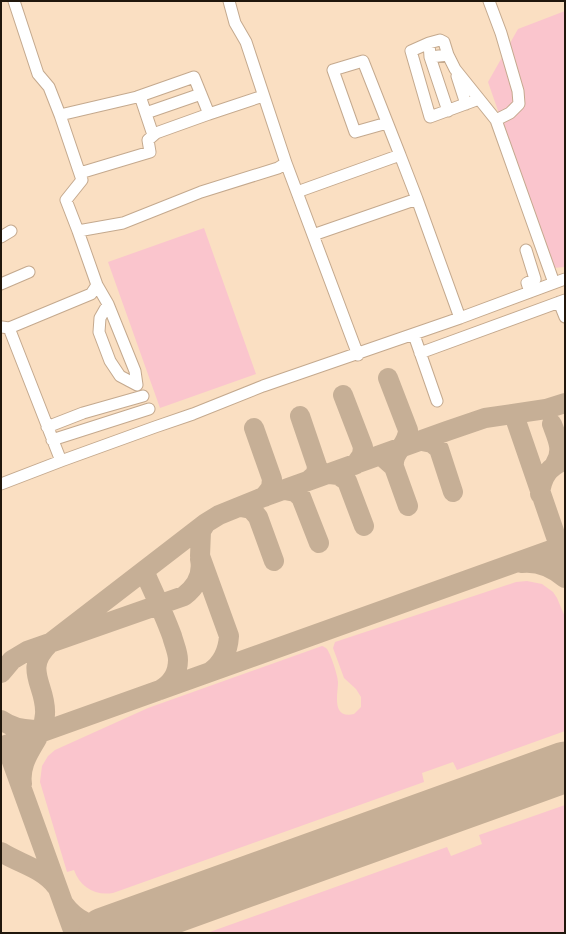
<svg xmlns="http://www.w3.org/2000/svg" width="566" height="934" font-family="Helvetica,sans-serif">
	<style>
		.green { fill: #fac5cd }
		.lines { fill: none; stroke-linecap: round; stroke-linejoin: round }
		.taxiway { stroke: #c6af96; stroke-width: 20 }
		.runway { stroke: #c6af96; stroke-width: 51 }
		.minor-casing { stroke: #c4a98e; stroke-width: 13 }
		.minor { stroke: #fff; stroke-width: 11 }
	</style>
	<rect width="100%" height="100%" fill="#fadfc2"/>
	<path class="green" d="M 565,11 L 565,267 L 553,268 L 488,82 L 518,29 Z
		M 204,228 L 256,374 L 160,408 L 108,262 Z
		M 527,581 L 542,584 L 553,592 L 557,598 L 565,617 L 565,731 L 457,770 L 453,762 L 422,773 L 424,782 L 113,893 C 95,896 80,887 74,870 L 67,872 L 40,782 L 42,766 L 48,756 L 55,750 L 148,708 L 322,646 C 324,647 325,647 327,649 C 331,655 338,676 338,682 C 338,694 331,719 354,714 L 361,707 L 361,697 L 356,689 L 344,678 L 333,648 L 335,642 L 516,582 Z
		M 565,805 L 565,933 L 207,933 L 447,847 L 451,856 L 482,844 L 479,835 Z"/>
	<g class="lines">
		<path class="taxiway" d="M 388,378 L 408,430 C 408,446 392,451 394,467
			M 343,395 L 363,447 L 362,455 L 355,465
			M 514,415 L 565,563
			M 300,416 L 317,466 L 316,474 L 308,481
			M 552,424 C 557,438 564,450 555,464
			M 254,428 L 272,479 L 271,488 L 264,497
			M 422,441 L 432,443 L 439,449 L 453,492
			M 385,459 L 394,467 L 408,506
			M 330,474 L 338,475 L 347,481 L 364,526
			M 285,490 L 295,492 L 301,497 L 319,543
			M 540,494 C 542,476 549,467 565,460
			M 241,507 L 251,509 L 258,517 L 274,561
			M 521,563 C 538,561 552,567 565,578
			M 144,571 C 154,593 164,614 172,636 C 174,644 178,652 178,660 C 178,673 171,684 160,690
			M 210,672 C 222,664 228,651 229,636 L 200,556 L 201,531 L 206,523 L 219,515 L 266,496 L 447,431 L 485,418 L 546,409 L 565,403
			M 1,673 L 12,660 L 27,651 L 184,596 C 196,587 203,574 200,559
			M 1,720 C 14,729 27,731 42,729
			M 22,784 C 18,755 44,740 45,714 C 47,686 22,670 49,644 L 206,523
			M 1,852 C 20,864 42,868 56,886
			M 64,904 C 77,922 97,929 118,928
			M 74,933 L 6,745 L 565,545"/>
		<path class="runway" d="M 104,933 L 565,767"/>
		<defs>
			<path id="minor" d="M 14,1 L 38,74 L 49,87 L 60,115
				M 489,1 L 501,33 L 518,91 L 519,104 L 510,113 L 496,120
				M 429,43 L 411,51 L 430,117 L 479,99
				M 448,55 L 430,57 L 429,43 L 440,40 L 444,42 L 448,55 L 455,69 L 496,120 L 554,283
				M 430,57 L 448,111
				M 457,76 L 466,104
				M 140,96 L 153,135
				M 146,113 L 201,94
				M 387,123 L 355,132 L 333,70 L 363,61 L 400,155
				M 286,163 L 358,355
				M 80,173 L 150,152 L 148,140 L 156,133 L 209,114
				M 297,192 L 400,155 L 417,199 L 313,235
				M 78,231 L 66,200 L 82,180 L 60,115 L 137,97 L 194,77 L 209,114 L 263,96
				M 1,237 L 11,231
				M 526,250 L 535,279 L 527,283 L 530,292
				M 1,284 L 29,272
				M 97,285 L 108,304 L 100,318 L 99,332 L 110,361 L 120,376 L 137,385 L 135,371 L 108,304
				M 559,302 L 565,317
				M 460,318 L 565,279
				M 2,327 L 9,328 L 91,294 L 97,285 L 78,231 L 123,223 L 201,192 L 278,168 L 286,163 L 246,42 L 235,23 L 229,1
				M 9,328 L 61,461 L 155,427 L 193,414 L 263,386 L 460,318 L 417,199
				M 414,335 L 437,401
				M 420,353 L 565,300
				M 47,427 L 83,413 L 143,396
				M 52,440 L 149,409
				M 1,484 L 61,461"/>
		</defs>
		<use href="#minor" class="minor-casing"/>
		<use href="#minor" class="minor"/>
	</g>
	<rect width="566" height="934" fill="none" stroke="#20170c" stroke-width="4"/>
</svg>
